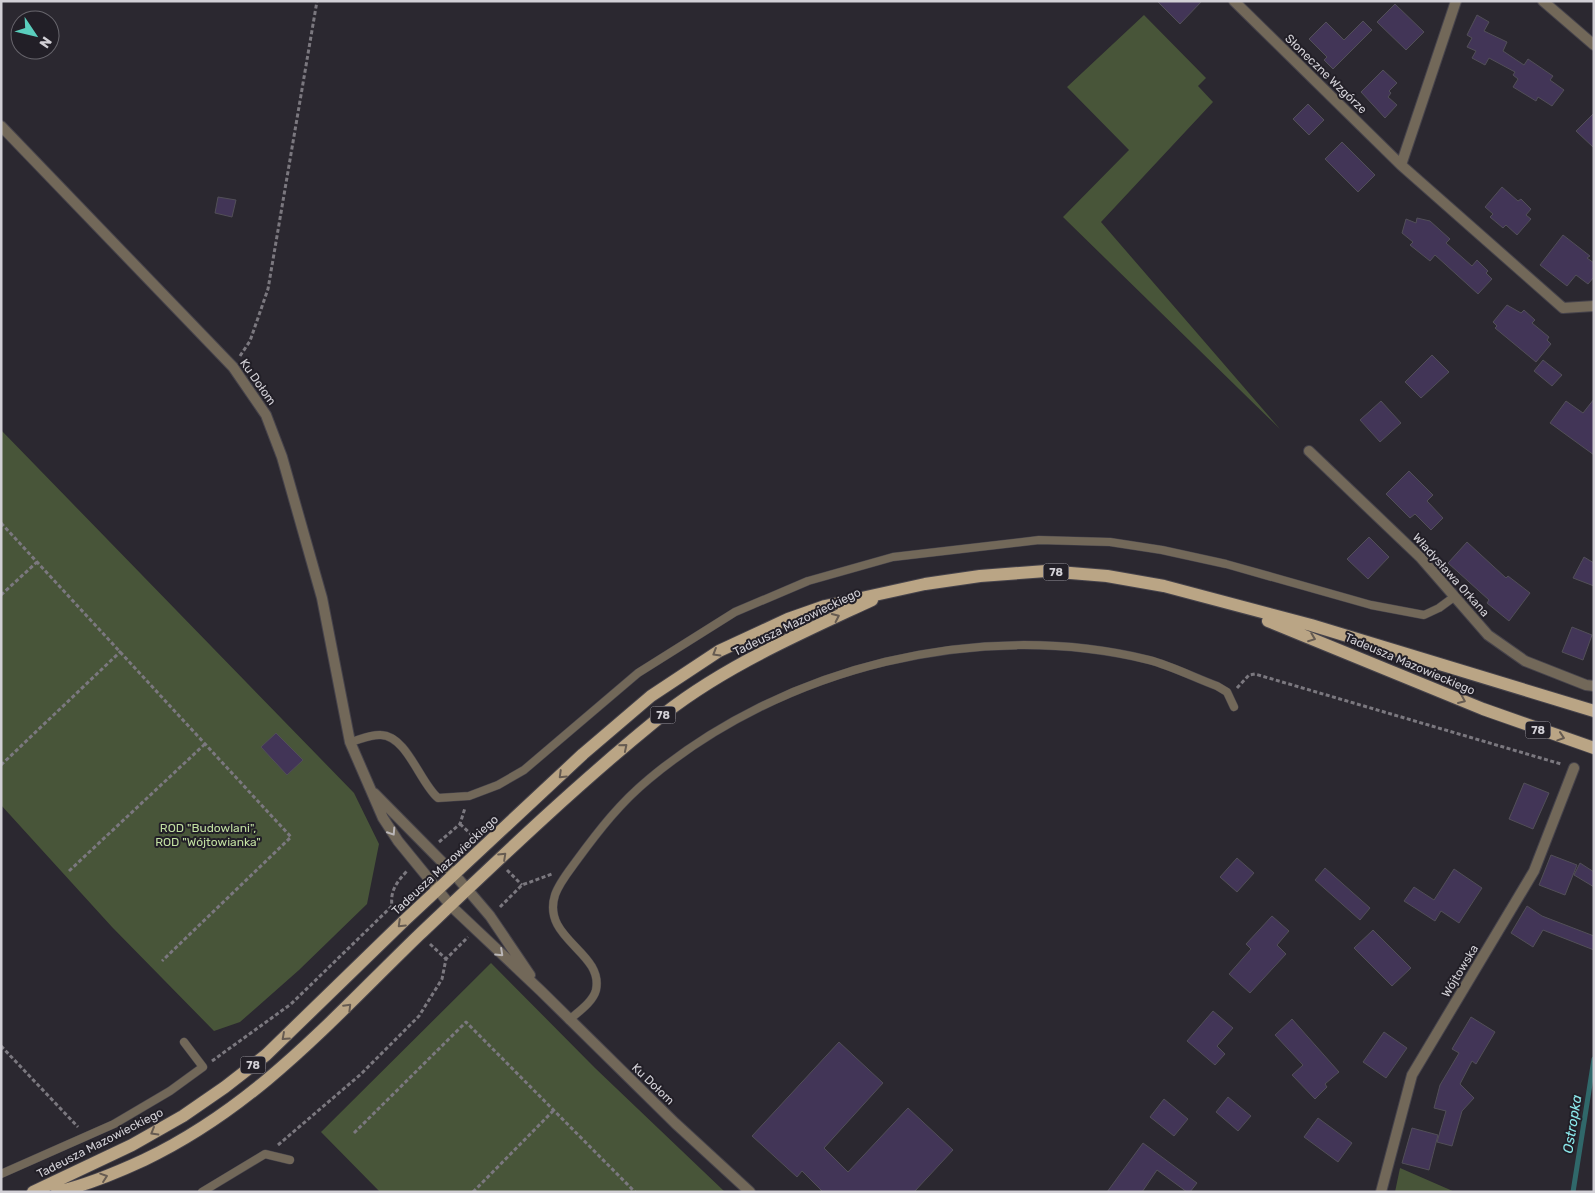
<svg xmlns="http://www.w3.org/2000/svg" width="1595" height="1193" font-family="Rubik,sans-serif">
	<style>
		.green { fill: #485539 }
		.lines { fill: none; stroke-linecap: round; stroke-linejoin: round }
		.stream { stroke: #30686a; stroke-width: 5 }
		.building { fill: #423557; stroke: #524f58 }
		.service-casing { stroke: #46434b; stroke-width: 9 }
		.minor-casing { stroke: #46434b; stroke-width: 12 }
		.primary-casing { stroke: #46434b; stroke-width: 14 }
		.path { stroke: #7b787f; stroke-width: 3; stroke-dasharray: 4 2.5; stroke-linecap: butt }
		.service { stroke: #726859; stroke-width: 8 }
		.minor { stroke: #726859; stroke-width: 10 }
		.primary { stroke: #baa585; stroke-width: 12 }
		.oneway { stroke: #665b51 }
		.oneway2 { stroke: #bab6b7 }
		.labels { text-anchor: middle; stroke-width: 4; stroke-linejoin: round; paint-order: stroke }
		.shield { fill: #221f27; stroke: #9d9ba2; stroke-width: 1 }
		.shield-label { font-size: 11px; font-weight: bold; fill: #d2d0d6 }
		.street-label { font-size: 12px; fill: #d2d0d6; stroke: #221f27 }
		.park-label { font-size: 12px; fill: #c1dfa1; stroke: #221f27 }
		.water-label { font-size: 14px; font-style: italic; fill: #8ceaed; stroke: #221f27 }
	</style>
	<rect width="100%" height="100%" fill="#2b2830"/>
	<path class="green" d="M 1144,15 L 1206,78 L 1198,86 L 1213,102 L 1101,222 L 1280,429 L 1063,217 L 1129,150 L 1067,87 Z
		M 1,430 L 354,793 L 379,844 L 367,904 L 299,970 L 240,1022 L 214,1031 L 112,927 L 1,805 Z
		M 491,963 L 595,1068 L 725,1192 L 380,1192 L 321,1132 Z
		M 1400,1168 L 1455,1192 L 1395,1192 Z"/>
	<g class="lines">
		<path class="stream" d="M 1573,1192 L 1594,1059"/>
	</g>
	<path class="building" d="M 1157,1 L 1202,1 L 1180,24 Z
		M 1395,4 L 1424,32 L 1406,50 L 1377,22 Z
		M 1477,15 L 1489,22 L 1484,31 L 1507,42 L 1503,51 L 1524,65 L 1528,59 L 1553,76 L 1550,80 L 1564,90 L 1552,106 L 1538,97 L 1536,101 L 1513,87 L 1518,79 L 1513,75 L 1515,72 L 1489,58 L 1485,65 L 1472,58 L 1476,51 L 1467,47 L 1472,38 L 1467,35 Z
		M 1363,21 L 1372,30 L 1333,69 L 1324,60 L 1327,57 L 1309,39 L 1326,22 L 1344,40 Z
		M 1383,70 L 1397,83 L 1389,91 L 1391,93 L 1388,97 L 1397,105 L 1385,118 L 1361,92 Z
		M 1308,104 L 1324,120 L 1309,135 L 1293,119 Z
		M 1594,113 L 1594,148 L 1576,131 Z
		M 1342,142 L 1375,175 L 1358,192 L 1325,159 Z
		M 1502,187 L 1518,201 L 1521,199 L 1531,209 L 1526,215 L 1531,219 L 1517,235 L 1506,225 L 1503,228 L 1490,217 L 1493,214 L 1485,207 Z
		M 218,197 L 236,200 L 232,217 L 215,213 Z
		M 1417,218 L 1430,221 L 1450,239 L 1446,243 L 1472,266 L 1477,260 L 1488,271 L 1486,273 L 1492,279 L 1478,294 L 1435,255 L 1430,261 L 1410,245 L 1413,242 L 1402,233 L 1406,219 L 1416,223 Z
		M 1563,235 L 1590,256 L 1587,258 L 1594,263 L 1594,277 L 1588,284 L 1576,275 L 1567,286 L 1540,265 Z
		M 1507,305 L 1521,313 L 1524,310 L 1535,320 L 1532,323 L 1549,337 L 1547,340 L 1551,344 L 1536,362 L 1495,328 L 1497,326 L 1493,322 Z
		M 1432,355 L 1449,372 L 1421,398 L 1405,382 Z
		M 1543,360 L 1562,375 L 1552,386 L 1534,371 Z
		M 1594,399 L 1594,455 L 1550,423 L 1566,401 L 1583,413 Z
		M 1381,401 L 1401,423 L 1380,442 L 1360,420 Z
		M 1409,471 L 1433,495 L 1427,501 L 1443,518 L 1431,530 L 1415,514 L 1410,518 L 1386,494 Z
		M 1369,537 L 1389,557 L 1368,579 L 1347,559 Z
		M 1467,542 L 1506,578 L 1508,576 L 1530,593 L 1509,621 L 1487,603 L 1489,600 L 1448,563 Z
		M 1584,557 L 1594,563 L 1594,586 L 1573,578 Z
		M 1572,627 L 1592,635 L 1583,660 L 1562,652 Z
		M 276,733 L 303,760 L 287,775 L 261,747 Z
		M 1524,783 L 1549,793 L 1533,829 L 1509,819 Z
		M 1551,855 L 1577,865 L 1565,895 L 1539,885 Z
		M 1237,858 L 1254,873 L 1237,892 L 1220,877 Z
		M 1580,863 L 1594,872 L 1594,887 L 1574,875 Z
		M 1325,868 L 1370,908 L 1360,920 L 1315,880 Z
		M 1454,869 L 1482,888 L 1459,923 L 1441,911 L 1435,921 L 1404,901 L 1414,887 L 1434,900 Z
		M 1527,906 L 1542,916 L 1594,936 L 1594,950 L 1543,930 L 1533,947 L 1511,933 Z
		M 1272,916 L 1289,931 L 1277,945 L 1286,954 L 1250,993 L 1229,974 L 1251,949 L 1246,944 Z
		M 1373,930 L 1411,968 L 1392,986 L 1354,948 Z
		M 1213,1011 L 1233,1028 L 1217,1046 L 1225,1054 L 1215,1065 L 1187,1041 Z
		M 1471,1017 L 1495,1032 L 1476,1064 L 1472,1061 L 1460,1084 L 1474,1098 L 1462,1111 L 1452,1146 L 1437,1142 L 1446,1111 L 1434,1108 L 1440,1085 L 1459,1053 L 1452,1049 Z
		M 1292,1019 L 1339,1072 L 1325,1084 L 1327,1087 L 1315,1099 L 1292,1075 L 1303,1065 L 1275,1035 Z
		M 1384,1032 L 1407,1048 L 1386,1078 L 1363,1062 Z
		M 839,1042 L 883,1083 L 824,1148 L 848,1172 L 908,1108 L 953,1150 L 914,1192 L 823,1192 L 802,1171 L 797,1177 L 752,1136 Z
		M 1228,1097 L 1251,1116 L 1238,1131 L 1216,1112 Z
		M 1164,1099 L 1188,1119 L 1174,1136 L 1150,1117 Z
		M 1318,1118 L 1352,1143 L 1338,1162 L 1304,1137 Z
		M 1412,1128 L 1438,1135 L 1429,1170 L 1402,1163 Z
		M 1143,1143 L 1197,1183 L 1190,1192 L 1187,1192 L 1157,1170 L 1142,1192 L 1107,1192 Z"/>
	<g class="lines">
		<defs>
			<path id="service" d="M 350,742 C 359,740 371,734 381,735 C 407,736 420,783 438,798 L 469,796 L 498,785 L 524,770 L 638,673 L 735,612 L 808,581 L 893,557 L 1039,540 L 1110,542 L 1162,550 L 1226,564 L 1371,605 L 1424,615 L 1439,608 L 1454,597
				M 569,1020 C 578,1012 593,1002 596,990 C 604,952 541,939 555,895 C 559,883 569,871 577,860 C 599,830 620,803 649,779 C 783,667 979,618 1149,660 C 1172,666 1195,678 1217,686 L 1227,692 L 1234,707
				M 1,1174 L 114,1124 L 170,1091 L 203,1067 L 184,1042
				M 202,1192 L 265,1154 L 290,1160"/>
			<path id="minor" d="M 1234,1 L 1401,165 L 1563,308 L 1594,306
				M 1543,1 L 1594,45
				M 1,126 L 233,367 L 266,415 L 282,457 L 322,598 L 350,742 L 383,818 L 398,841 L 451,906 L 541,991 L 675,1123 L 750,1192
				M 1401,165 L 1456,1
				M 1309,451 L 1421,558 L 1488,635 L 1525,661 L 1586,685 L 1594,686
				M 374,793 L 455,875 L 490,916 L 530,975
				M 1381,1192 L 1412,1075 L 1534,871 L 1574,768"/>
			<path id="primary" d="M 1268,621 L 1483,709 L 1594,748
				M 33,1192 L 132,1145 L 183,1116 L 225,1087 L 266,1055 L 405,920 L 583,754 L 651,696 L 719,651 L 788,619 L 825,606 L 925,584 L 980,576 L 1046,571 L 1107,576 L 1164,586 L 1311,625 L 1594,711
				M 57,1192 C 87,1185 116,1173 144,1160 C 257,1106 331,1020 419,935 C 496,862 572,789 654,722 C 718,669 797,635 872,600"/>
		</defs>
		<use href="#service" class="service-casing"/>
		<use href="#minor" class="minor-casing"/>
		<use href="#primary" class="primary-casing"/>
		<path class="path" d="M 240,356 L 250,341 L 268,289 L 317,1
			M 1,523 L 291,837 L 162,961
			M 1,595 L 37,562
			M 1237,688 L 1249,675 L 1255,674 L 1561,764
			M 1,765 L 121,651
			M 460,824 L 474,837
			M 439,842 L 460,824 L 465,808
			M 507,870 L 522,885
			M 69,871 L 206,743
			M 500,907 L 522,885 L 552,874
			M 430,944 L 446,959
			M 1,1046 L 78,1127
			M 212,1061 L 291,1004 L 392,906 C 390,890 397,882 407,871
			M 354,1133 L 466,1022 L 635,1192
			M 278,1145 L 361,1074 L 419,1016 L 442,979 L 446,959 L 468,937
			M 473,1192 L 554,1110"/>
		<use href="#service" class="service"/>
		<use href="#minor" class="minor"/>
		<use href="#primary" class="primary"/>
	</g>
	<defs><path id="oneway-chevron" d="M-2-3.5L2.5 0L-2 3.5" fill="none" stroke-width="1.6" stroke-linecap="round" stroke-linejoin="round" transform="scale(1.25)"/></defs>
	<g class="oneway">
		<use href="#oneway-chevron" transform="translate(836 617) rotate(-25)"/>
		<use href="#oneway-chevron" transform="translate(1312 638) rotate(21)"/>
		<use href="#oneway-chevron" transform="translate(716 653) rotate(149)"/>
		<use href="#oneway-chevron" transform="translate(1462 700) rotate(23)"/>
		<use href="#oneway-chevron" transform="translate(1561 737) rotate(18)"/>
		<use href="#oneway-chevron" transform="translate(624 747) rotate(-40)"/>
		<use href="#oneway-chevron" transform="translate(562 775) rotate(136)"/>
		<use href="#oneway-chevron" transform="translate(503 856) rotate(-43)"/>
		<use href="#oneway-chevron" transform="translate(401 924) rotate(136)"/>
		<use href="#oneway-chevron" transform="translate(348 1007) rotate(-45)"/>
		<use href="#oneway-chevron" transform="translate(285 1037) rotate(138)"/>
		<use href="#oneway-chevron" transform="translate(154 1132) rotate(150)"/>
		<use href="#oneway-chevron" transform="translate(104 1177) rotate(-19)"/>
	</g>
	<g class="oneway2">
		<use href="#oneway-chevron" transform="translate(392 832) rotate(57)"/>
		<use href="#oneway-chevron" transform="translate(500 953) rotate(43)"/>
	</g>
	<g class="labels">
		<g class="shield">
			<rect x="1043.5" y="563.5" width="25" height="17" rx="4"/>
			<rect x="650.5" y="706.5" width="25" height="17" rx="4"/>
			<rect x="1525.5" y="721.5" width="25" height="17" rx="4"/>
			<rect x="240.5" y="1056.5" width="25" height="17" rx="4"/>
		</g>
		<g class="shield-label">
			<text x="1056" y="576">78</text>
			<text x="663" y="719">78</text>
			<text x="1538" y="734">78</text>
			<text x="253" y="1069">78</text>
		</g>
		<g class="street-label">
			<text transform="translate(1326 74) rotate(44)" y="4">Słoneczne Wzgórze</text>
			<text transform="translate(258 382) rotate(55)" y="4">Ku Dołom</text>
			<text transform="translate(1451 575) rotate(48)" y="4">Władysława Orkana</text>
			<text transform="translate(797 622) rotate(-26)" y="4">Tadeusza Mazowieckiego</text>
			<text transform="translate(1410 664) rotate(23)" y="4">Tadeusza Mazowieckiego</text>
			<text transform="translate(445 865) rotate(-43)" y="4">Tadeusza Mazowieckiego</text>
			<text transform="translate(1460 971) rotate(-59)" y="4">Wójtowska</text>
			<text transform="translate(653 1084) rotate(44)" y="4">Ku Dołom</text>
			<text transform="translate(100 1143) rotate(-27)" y="4">Tadeusza Mazowieckiego</text>
		</g>
		<g class="park-label">
			<text x="208" y="832">ROD "Budowlani",<tspan x="208" dy="14">ROD "Wójtowianka"</tspan></text>
		</g>
		<g class="water-label">
			<text transform="translate(1572 1124) rotate(-81)" y="5">Ostropka</text>
		</g>
	</g>
	<rect width="1595" height="1193" fill="none" stroke="#d2d0d6" stroke-width="5"/>
	<g transform="translate(35 35) rotate(125)"><circle r="24" fill="#221f27" stroke="#68666d"/>
	<path d="M0-4L9 19L0 12L-9 19Z" fill="#5acebd"/>
	<text y="-8" font-size="14" font-weight="bold" text-anchor="middle" fill="#d2d0d6">N</text>
	</g>
</svg>
